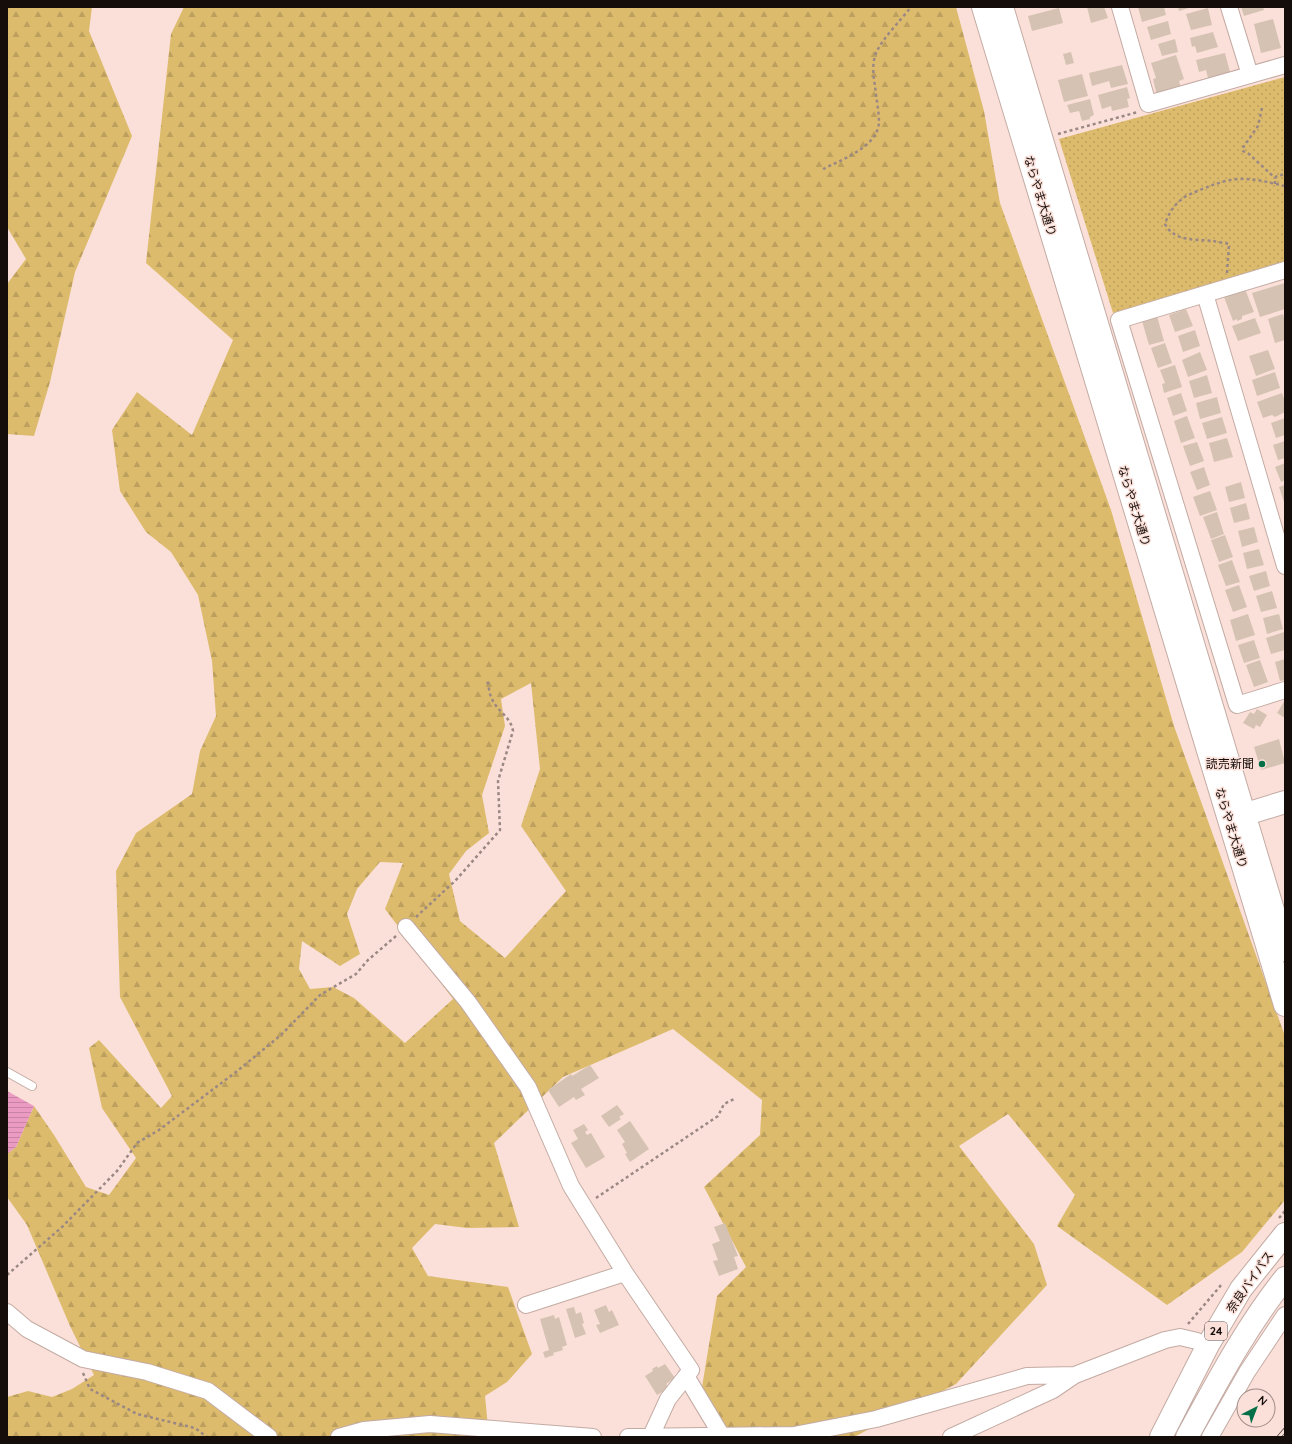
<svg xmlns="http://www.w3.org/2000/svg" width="1292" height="1444" font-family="Quicksand,'Noto Sans JP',sans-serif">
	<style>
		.forest { fill: url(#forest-firs); fill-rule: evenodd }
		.park { fill: url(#park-dots) }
		.water { fill: url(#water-rules) }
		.building { fill: #d5c2b2 }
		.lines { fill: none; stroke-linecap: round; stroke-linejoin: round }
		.lane-casing { stroke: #c3aba3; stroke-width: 10 }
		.street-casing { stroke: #c3aba3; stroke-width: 18 }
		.secondary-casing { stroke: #c3aba3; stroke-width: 24 }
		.highway-casing { stroke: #c3aba3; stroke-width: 24 }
		.path { stroke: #9b8883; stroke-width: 2.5; stroke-dasharray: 3 3; stroke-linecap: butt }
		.lane { stroke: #fff; stroke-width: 8 }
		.street { stroke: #fff; stroke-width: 16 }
		.secondary { stroke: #fff; stroke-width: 22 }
		.highway { stroke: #fff; stroke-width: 22 }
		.rail-casing { stroke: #50433f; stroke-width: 4.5 }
		.rail { stroke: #fbe0d9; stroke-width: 3; stroke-dasharray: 9; stroke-linecap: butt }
		.poi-dot { fill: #036f46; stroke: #fbe0d9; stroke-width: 1.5 }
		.labels { text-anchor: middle; stroke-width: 3; stroke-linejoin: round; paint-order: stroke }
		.shield { fill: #fbe0d9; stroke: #5a4c48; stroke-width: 1 }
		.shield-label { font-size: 11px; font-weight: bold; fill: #150d0a }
		.street-label { font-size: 12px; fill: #150d0a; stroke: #fbe0d9 }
		.poi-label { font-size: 12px; fill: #150d0a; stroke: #fbe0d9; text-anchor: end }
	</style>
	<defs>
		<pattern id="forest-firs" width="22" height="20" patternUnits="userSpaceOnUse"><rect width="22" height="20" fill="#ddbb6d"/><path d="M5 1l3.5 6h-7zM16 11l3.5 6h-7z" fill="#bda05d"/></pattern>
		<pattern id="park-dots" width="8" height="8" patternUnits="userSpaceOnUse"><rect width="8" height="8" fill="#ddbb6d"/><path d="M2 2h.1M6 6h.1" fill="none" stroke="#bda05d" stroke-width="1.8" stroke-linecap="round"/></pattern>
		<pattern id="water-rules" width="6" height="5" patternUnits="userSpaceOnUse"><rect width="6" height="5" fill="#eb9bc2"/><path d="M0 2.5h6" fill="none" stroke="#c984a5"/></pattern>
	</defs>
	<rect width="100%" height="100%" fill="#fbe0d9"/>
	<path class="forest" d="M 7,7 L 92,7 L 89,31 L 132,136 L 75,272 L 50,382 L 34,436 L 7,434 L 7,284 L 26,259 L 7,227 Z
		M 184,7 L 956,7 L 984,111 L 1000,203 L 1111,510 L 1174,726 L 1285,1036 L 1285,1200 L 1242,1252 L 1167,1305 L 1057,1226 L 1075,1195 L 1008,1114 L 959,1146 L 1034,1244 L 1047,1285 L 956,1384 L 854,1437 L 716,1437 L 701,1393 L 717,1296 L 746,1267 L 704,1187 L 760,1135 L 762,1100 L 673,1029 L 563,1077 L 494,1143 L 519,1227 L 467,1228 L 435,1224 L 412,1248 L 428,1276 L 508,1287 L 532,1354 L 507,1382 L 485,1396 L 489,1437 L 7,1437 L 7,1397 L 28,1391 L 52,1397 L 72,1389 L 94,1375 L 70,1326 L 27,1225 L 7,1197 L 7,1154 L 16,1147 L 34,1106 L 54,1135 L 86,1187 L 109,1195 L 136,1158 L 102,1108 L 89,1048 L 99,1040 L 161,1108 L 172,1096 L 120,997 L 116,871 L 136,833 L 192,794 L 200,751 L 216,716 L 212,661 L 198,595 L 171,552 L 146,532 L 120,491 L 112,430 L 137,392 L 192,435 L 233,340 L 146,263 L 171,34 ZM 531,683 L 540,769 L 521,826 L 566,891 L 505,958 L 460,921 L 449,874 L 466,851 L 489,833 L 482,795 L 505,726 L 501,699 ZM 380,862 L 403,863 L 385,909 L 453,999 L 405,1043 L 354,998 L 333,987 L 310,989 L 299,969 L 302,941 L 340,966 L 360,954 L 347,914 L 357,889 Z"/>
	<path class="park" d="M 1285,77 L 1285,261 L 1113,313 L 1059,139 Z"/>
	<path class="water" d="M 7,1091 L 34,1106 L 16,1147 L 7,1154 Z"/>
	<path class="building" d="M 1087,7 L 1104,7 L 1108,18 L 1091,23 Z
		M 1138,7 L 1164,7 L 1166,15 L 1142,22 Z
		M 1178,7 L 1192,7 L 1179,11 Z
		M 1241,7 L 1263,7 L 1264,10 L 1244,16 Z
		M 1059,8 L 1063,23 L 1032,31 L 1028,16 Z
		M 1208,8 L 1212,25 L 1191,30 L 1186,14 Z
		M 1273,19 L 1281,48 L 1261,53 L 1254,24 Z
		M 1168,21 L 1171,34 L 1151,40 L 1147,27 Z
		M 1213,32 L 1218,47 L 1197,53 L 1195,46 L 1192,47 L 1190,38 Z
		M 1175,39 L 1178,52 L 1162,56 L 1158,44 Z
		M 1071,52 L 1074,63 L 1066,65 L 1063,54 Z
		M 1225,53 L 1230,72 L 1208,78 L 1206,70 L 1199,72 L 1196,60 Z
		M 1176,55 L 1184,79 L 1179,81 L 1181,88 L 1157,96 L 1153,79 L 1156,78 L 1151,63 Z
		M 1122,65 L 1128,84 L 1111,88 L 1109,81 L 1092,86 L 1089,73 Z
		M 1082,74 L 1088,96 L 1064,102 L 1058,80 Z
		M 1127,87 L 1130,98 L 1127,99 L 1129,107 L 1112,111 L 1111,106 L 1102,109 L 1098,95 Z
		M 1090,99 L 1094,115 L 1090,117 L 1090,119 L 1082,121 L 1079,111 L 1070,113 L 1067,105 Z
		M 1285,283 L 1285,309 L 1260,317 L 1252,293 Z
		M 1245,289 L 1254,312 L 1242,316 L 1242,319 L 1237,321 L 1237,319 L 1233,321 L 1224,297 Z
		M 1186,309 L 1193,326 L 1175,332 L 1169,315 Z
		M 1283,314 L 1285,322 L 1285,340 L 1275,343 L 1268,319 Z
		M 1157,316 L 1164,341 L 1149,345 L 1142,321 Z
		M 1255,318 L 1261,333 L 1238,341 L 1232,326 Z
		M 1195,330 L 1200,346 L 1183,352 L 1178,336 Z
		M 1165,343 L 1172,363 L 1158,368 L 1151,348 Z
		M 1268,350 L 1275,369 L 1256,376 L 1249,356 Z
		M 1200,352 L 1207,370 L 1188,377 L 1182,360 Z
		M 1175,365 L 1182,387 L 1164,393 L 1162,384 L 1165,383 L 1160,370 Z
		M 1275,372 L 1280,388 L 1257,396 L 1252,380 Z
		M 1207,375 L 1212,393 L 1194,398 L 1189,381 Z
		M 1181,393 L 1187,411 L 1173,416 L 1167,398 Z
		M 1282,393 L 1285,401 L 1285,412 L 1275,417 L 1272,415 L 1263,418 L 1257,402 Z
		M 1217,397 L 1221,413 L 1200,419 L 1196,403 Z
		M 1187,416 L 1195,438 L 1181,443 L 1174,421 Z
		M 1222,417 L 1227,433 L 1207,439 L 1202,423 Z
		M 1285,418 L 1285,435 L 1276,438 L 1271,423 Z
		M 1227,438 L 1233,457 L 1214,462 L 1209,443 Z
		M 1285,441 L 1285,458 L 1278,460 L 1273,445 Z
		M 1197,442 L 1204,461 L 1190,466 L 1183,446 Z
		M 1285,463 L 1285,480 L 1281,482 L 1275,467 Z
		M 1204,467 L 1210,485 L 1197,490 L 1190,472 Z
		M 1241,482 L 1245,498 L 1229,502 L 1225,487 Z
		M 1285,485 L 1285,505 L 1279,487 Z
		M 1210,491 L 1217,510 L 1200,516 L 1193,497 Z
		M 1246,503 L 1250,519 L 1234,523 L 1230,508 Z
		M 1217,512 L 1224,534 L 1211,539 L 1203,517 Z
		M 1254,527 L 1258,542 L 1242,547 L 1238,531 Z
		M 1225,535 L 1233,557 L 1219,562 L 1211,540 Z
		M 1259,549 L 1264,565 L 1247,569 L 1243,553 Z
		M 1232,560 L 1240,582 L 1226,586 L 1218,565 Z
		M 1266,571 L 1270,586 L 1254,591 L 1249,576 Z
		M 1239,585 L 1247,607 L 1233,612 L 1225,590 Z
		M 1272,591 L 1277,608 L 1261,612 L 1256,596 Z
		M 1248,614 L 1255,635 L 1236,641 L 1230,620 Z
		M 1279,614 L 1283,629 L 1267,634 L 1263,618 Z
		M 1284,632 L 1285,650 L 1271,654 L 1266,638 Z
		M 1254,640 L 1260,658 L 1244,663 L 1238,645 Z
		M 1285,659 L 1285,680 L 1280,681 L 1275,662 Z
		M 1260,660 L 1268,682 L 1254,687 L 1246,665 Z
		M 1285,700 L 1285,718 L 1277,713 Z
		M 1257,709 L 1267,715 L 1260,727 L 1256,725 L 1254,729 L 1243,723 L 1250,712 L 1254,714 Z
		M 1279,739 L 1285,763 L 1261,770 L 1254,747 Z
		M 590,1065 L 599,1078 L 581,1089 L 585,1095 L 576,1100 L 574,1097 L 559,1107 L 548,1090 L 571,1074 L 572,1076 Z
		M 617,1105 L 624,1114 L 619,1117 L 621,1119 L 609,1127 L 601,1116 Z
		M 630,1121 L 649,1149 L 630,1162 L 625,1154 L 627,1153 L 622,1144 L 625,1142 L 617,1130 Z
		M 584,1124 L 588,1130 L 585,1132 L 587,1135 L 591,1133 L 605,1157 L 586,1168 L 571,1143 L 578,1139 L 573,1130 Z
		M 725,1223 L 738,1256 L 734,1257 L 738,1269 L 719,1276 L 713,1261 L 718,1260 L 712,1244 L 720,1241 L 714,1227 Z
		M 606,1305 L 609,1312 L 612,1310 L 619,1325 L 600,1333 L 596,1325 L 600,1324 L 594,1310 Z
		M 574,1307 L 576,1314 L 581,1312 L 584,1323 L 582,1324 L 586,1334 L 575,1338 L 566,1309 Z
		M 554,1315 L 555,1319 L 559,1317 L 567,1345 L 562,1347 L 563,1350 L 553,1353 L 554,1355 L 545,1358 L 543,1352 L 549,1350 L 540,1319 Z
		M 665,1364 L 675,1378 L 666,1384 L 669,1388 L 657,1395 L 645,1376 L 653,1371 L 652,1369 L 657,1366 L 658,1368 Z"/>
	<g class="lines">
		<defs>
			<path id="lane" d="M 7,1072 L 32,1086"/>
			<path id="street" d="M 1120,7 L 1148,104 L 1285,65
				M 1229,7 L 1250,75
				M 1285,270 L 1119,320 L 1237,705 L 1285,690
				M 1205,294 L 1285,566
				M 406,927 L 468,1002 L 528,1087 L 571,1186 L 625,1273 L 691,1370 L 668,1399 L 651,1436
				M 526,1305 L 625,1273
				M 7,1312 L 27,1329 L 83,1359 L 147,1372 L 208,1391 L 269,1437
				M 686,1376 L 722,1436
				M 339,1437 L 364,1430 L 430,1424 L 593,1437
				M 628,1437 L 794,1435 L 876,1419 L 1027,1376 L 1075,1375
				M 951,1437 L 1053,1390 L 1075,1375 L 1165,1340 L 1180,1337 L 1197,1341
				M 1210,1437 L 1247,1372 L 1285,1315"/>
			<path id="secondary" d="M 983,7 L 1285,1005
				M 1002,7 L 1285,950
				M 1230,819 L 1285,802"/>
			<path id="highway" d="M 1161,1437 L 1208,1345 L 1241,1289 L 1285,1234
				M 1187,1437 C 1217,1382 1246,1327 1285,1278"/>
		</defs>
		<use href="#lane" class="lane-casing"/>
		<use href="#street" class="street-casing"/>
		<use href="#secondary" class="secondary-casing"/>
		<use href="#highway" class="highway-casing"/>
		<path class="path" d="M 1262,108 L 1258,126 L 1242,149 L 1243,151 L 1249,154 L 1275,178
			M 1058,134 L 1138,112
			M 823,169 C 841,160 878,147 879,122 C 879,112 876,97 875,86 C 873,75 872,63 876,53 C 882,39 901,20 911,7
			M 1275,184 L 1275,178 L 1277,176 L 1285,174
			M 1227,273 L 1229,244 C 1224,243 1218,242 1213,241 C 1196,239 1174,242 1165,224 C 1168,215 1173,206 1182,199 C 1185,196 1191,194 1195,192 C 1210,186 1223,180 1239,179 C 1255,178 1270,183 1285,186
			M 416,917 L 455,881 L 500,830 L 498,781 L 513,731 C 511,717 497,711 492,699 C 489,694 489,686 487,680
			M 596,1198 L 718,1116 L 724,1104 L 736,1098
			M 1279,1218 L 1285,1211
			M 7,1275 L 62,1227 L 117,1171 L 137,1143 L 159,1130 L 236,1072 L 281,1035 L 320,995 L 356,974 L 368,960 L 396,936
			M 1188,1324 L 1222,1284
			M 83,1373 L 90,1389 L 137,1414 L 195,1428 L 207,1437"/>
		<use href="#lane" class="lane"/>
		<use href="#street" class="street"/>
		<use href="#secondary" class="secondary"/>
		<use href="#highway" class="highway"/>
		<defs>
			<path id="rail" d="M 1279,1437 L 1285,1430"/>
		</defs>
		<use href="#rail" class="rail-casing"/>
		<use href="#rail" class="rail"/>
	</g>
	<circle class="poi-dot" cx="1262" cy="764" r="4"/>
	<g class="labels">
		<rect class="shield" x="1205" y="1322" width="22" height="18" rx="3"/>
		<g class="shield-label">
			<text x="1216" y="1335">24</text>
		</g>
		<g class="street-label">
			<text transform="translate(1040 196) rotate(73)" y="4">ならやま大通り</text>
			<text transform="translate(1134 506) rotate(73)" y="4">ならやま大通り</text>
			<text transform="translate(1231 828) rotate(73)" y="4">ならやま大通り</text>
			<text transform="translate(1250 1282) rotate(-55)" y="4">奈良バイパス</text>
		</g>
		<g class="poi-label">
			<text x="1254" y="768">読売新聞</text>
		</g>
	</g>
	<rect width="1292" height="1444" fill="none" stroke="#150d0a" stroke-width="16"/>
	<g transform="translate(1256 1408) rotate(42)"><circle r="19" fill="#fbe0d9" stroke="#9f8c86"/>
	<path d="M0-3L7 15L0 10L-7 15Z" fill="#036f46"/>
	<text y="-6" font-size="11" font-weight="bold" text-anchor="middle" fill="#150d0a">N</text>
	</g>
</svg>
